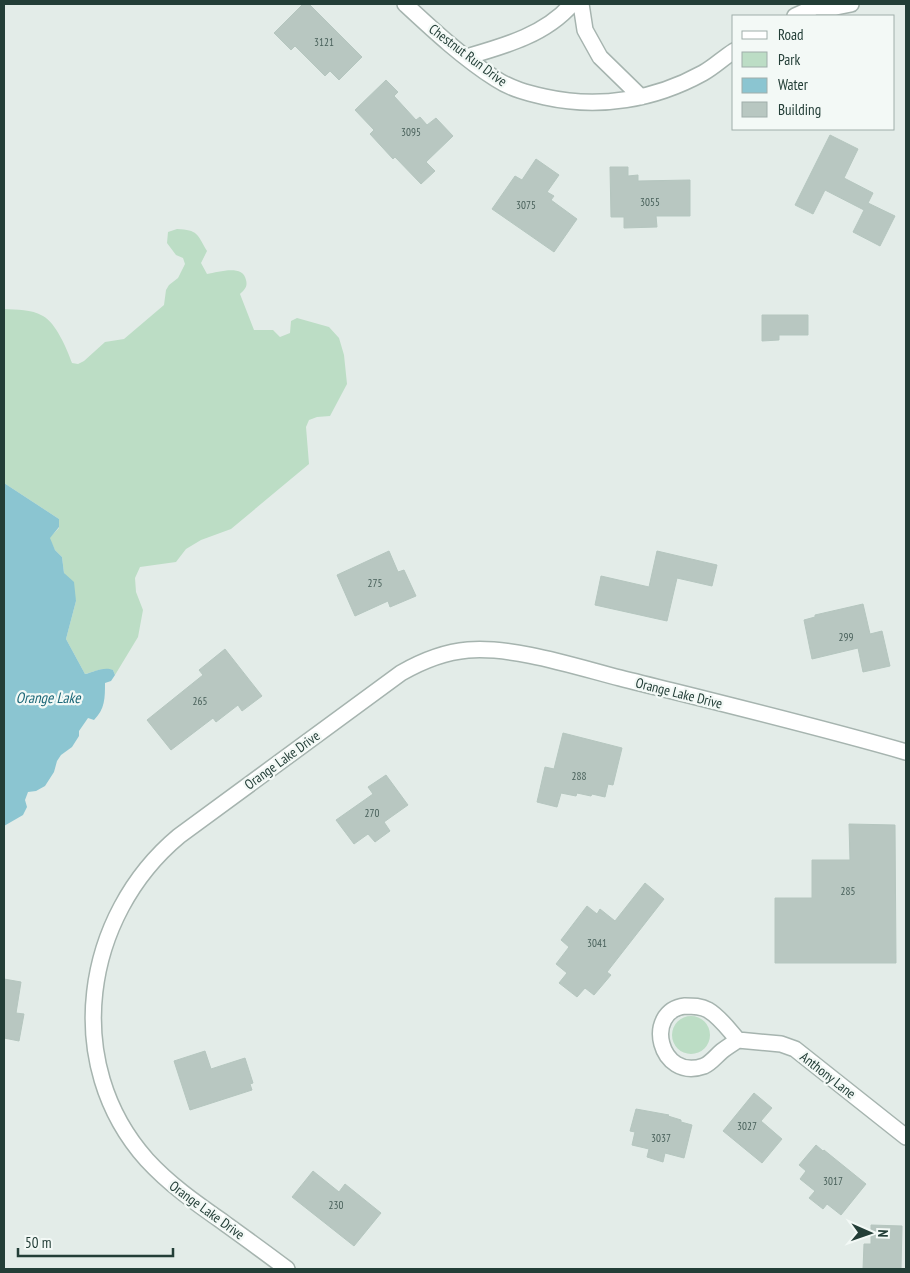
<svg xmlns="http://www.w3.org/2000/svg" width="910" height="1273" font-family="'PT Sans Narrow',sans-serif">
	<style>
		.green { fill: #bcddc5 }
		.water { fill: #8bc5d1 }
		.building { fill: #b8c7c1; stroke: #b5c6bf }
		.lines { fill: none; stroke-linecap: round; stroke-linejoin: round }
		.street-casing { stroke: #a6b4af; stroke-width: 18 }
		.street { stroke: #fff; stroke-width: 15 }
		.labels { text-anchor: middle; stroke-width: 4.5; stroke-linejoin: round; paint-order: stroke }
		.number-label { font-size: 11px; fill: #48605a }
		.street-label { font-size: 14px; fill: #233e37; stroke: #f3f9f6 }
		.water-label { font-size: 15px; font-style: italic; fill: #1d6879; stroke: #f3f9f6 }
	</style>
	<rect width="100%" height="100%" fill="#e3ece8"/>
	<path class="green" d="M 177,229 C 198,230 197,234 207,251 L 201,263 L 207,274 C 219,272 243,264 246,280 C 248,287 244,290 240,294 L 254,330 L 273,330 L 280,337 L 290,333 L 291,321 L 297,318 L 329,327 L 339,338 L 344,355 L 347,384 L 330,416 L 317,417 L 309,420 L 306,427 L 309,464 L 231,529 L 201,540 L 186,549 L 176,562 L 140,567 L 135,578 L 136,592 L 143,610 L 138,637 L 115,675 L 113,670 L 102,669 L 85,674 L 66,639 L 76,601 L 64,573 L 62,557 L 55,550 L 49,538 L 59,528 L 59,519 L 4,483 L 4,309 C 17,310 31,309 43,316 C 56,323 67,349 72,363 L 78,364 L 84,361 L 105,342 L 124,339 L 164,305 L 166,290 L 169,285 L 178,278 L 185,264 L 183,258 L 176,255 L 167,243 L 168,232 Z
		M672 1035a19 19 0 1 1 38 0a19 19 0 1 1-38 0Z"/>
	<path class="water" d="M 4,483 L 59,519 L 59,527 L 50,538 L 55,550 L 62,557 L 64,573 L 74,582 L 76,601 L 66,639 L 85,674 C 94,672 104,666 113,670 L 115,675 L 111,681 L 105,683 C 105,698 105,709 94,720 L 88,718 L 79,731 L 79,736 L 72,747 L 61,755 L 57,761 L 54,772 L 45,786 L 36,791 L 28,792 L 25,800 L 27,807 L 23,815 L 4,826 Z"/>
	<path class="building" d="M 303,4 L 309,4 L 362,57 L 339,80 L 330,71 L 325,76 L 295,46 L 291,50 L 274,33 Z
		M 386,80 L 398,92 L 394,96 L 416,120 L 420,117 L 427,125 L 436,118 L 453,136 L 426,162 L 435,171 L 421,184 L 395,157 L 393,159 L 370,134 L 374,130 L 355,110 Z
		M 830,135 L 858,149 L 844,178 L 873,193 L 868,203 L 895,216 L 880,246 L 853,232 L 864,210 L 825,190 L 813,214 L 795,205 Z
		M 536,159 L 559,175 L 547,192 L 554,196 L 551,200 L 577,219 L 554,252 L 492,209 L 515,176 L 522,180 Z
		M 610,167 L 628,167 L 628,176 L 638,175 L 638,181 L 690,180 L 690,216 L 656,216 L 657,227 L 624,228 L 624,217 L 611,217 Z
		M 762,315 L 808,315 L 808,335 L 779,335 L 779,340 L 762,341 Z
		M 389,551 L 398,572 L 404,570 L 416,596 L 390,607 L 388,601 L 355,616 L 337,575 Z
		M 657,551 L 717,565 L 712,586 L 677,578 L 667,621 L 595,605 L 601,576 L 649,587 Z
		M 863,604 L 870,634 L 882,631 L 890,666 L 863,672 L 858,648 L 812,659 L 804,620 L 815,617 L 815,615 Z
		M 225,649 L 262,696 L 242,711 L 238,705 L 216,722 L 213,718 L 171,750 L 147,720 L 203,675 L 199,670 Z
		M 563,733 L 622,748 L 613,785 L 608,784 L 605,797 L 592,794 L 591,796 L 577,793 L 576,796 L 561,793 L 557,807 L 537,802 L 545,767 L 554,769 Z
		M 386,775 L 408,805 L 384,822 L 390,831 L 375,842 L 368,834 L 354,844 L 336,820 L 373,794 L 368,787 Z
		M 849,824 L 895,825 L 896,963 L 775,963 L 775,898 L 812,898 L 812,860 L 850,860 Z
		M 645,883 L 664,899 L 607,972 L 611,975 L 594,995 L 585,988 L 577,997 L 559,983 L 567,973 L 556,964 L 569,947 L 561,940 L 587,906 L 597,914 L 600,909 L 615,921 Z
		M 4,979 L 21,982 L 16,1013 L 24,1014 L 19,1041 L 4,1038 Z
		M 205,1051 L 211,1069 L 245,1058 L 253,1083 L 250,1084 L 252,1090 L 190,1110 L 174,1061 Z
		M 754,1093 L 772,1108 L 761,1121 L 782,1139 L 762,1163 L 723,1131 Z
		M 636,1109 L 669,1115 L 668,1116 L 681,1120 L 681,1122 L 692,1125 L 684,1158 L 665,1153 L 663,1162 L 647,1157 L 649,1149 L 632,1145 L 635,1132 L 630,1131 Z
		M 816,1145 L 823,1151 L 824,1150 L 866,1184 L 841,1215 L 827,1204 L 823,1209 L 809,1198 L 815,1191 L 800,1179 L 806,1171 L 799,1165 Z
		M 313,1171 L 339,1192 L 345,1184 L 381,1213 L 354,1246 L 292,1197 Z
		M 871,1225 L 902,1226 L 901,1269 L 863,1269 L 864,1244 L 871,1244 Z"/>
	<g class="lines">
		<defs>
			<path id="street" d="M 405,4 C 433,30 463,58 496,79 C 511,89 528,93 545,97 C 599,109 654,100 703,73 C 714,67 723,58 734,51
				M 581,4 L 585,30 L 600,57 L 641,97
				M 795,16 L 815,7 L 836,7 L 851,4
				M 466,57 C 504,46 545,35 572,4
				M 738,1040 C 729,1030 720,1017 708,1010 C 701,1006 693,1006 685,1006 C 643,1011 659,1082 704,1066 C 711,1063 716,1056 722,1051 C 727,1047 732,1044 738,1040 L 781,1044 L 795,1049 L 906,1137
				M 287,1269 C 266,1253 245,1238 223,1222 C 196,1203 170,1185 147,1160 C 61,1064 83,916 179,836 L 401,673 C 422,661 444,652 468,650 C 513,646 577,667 620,678 C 716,702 812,725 906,752"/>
		</defs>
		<use href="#street" class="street-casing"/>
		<use href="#street" class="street"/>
	</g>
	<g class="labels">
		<g class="number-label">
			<text x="324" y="46">3121</text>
			<text x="411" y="136">3095</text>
			<text x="650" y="206">3055</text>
			<text x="526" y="209">3075</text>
			<text x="375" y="587">275</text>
			<text x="846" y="641">299</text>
			<text x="200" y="705">265</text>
			<text x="579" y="780">288</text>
			<text x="372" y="817">270</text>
			<text x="848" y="895">285</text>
			<text x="597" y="947">3041</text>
			<text x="747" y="1130">3027</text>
			<text x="661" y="1142">3037</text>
			<text x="833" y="1185">3017</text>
			<text x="336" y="1209">230</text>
		</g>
		<g class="street-label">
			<text transform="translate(468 55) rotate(37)" y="5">Chestnut Run Drive</text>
			<text transform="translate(679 693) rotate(14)" y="5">Orange Lake Drive</text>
			<text transform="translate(282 760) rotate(-36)" y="5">Orange Lake Drive</text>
			<text transform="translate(828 1075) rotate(38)" y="5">Anthony Lane</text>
			<text transform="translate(207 1210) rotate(36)" y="5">Orange Lake Drive</text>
		</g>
		<g class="water-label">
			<text x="48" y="703">Orange Lake</text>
		</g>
	</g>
	<rect width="910" height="1273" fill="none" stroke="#233e37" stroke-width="10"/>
	<rect x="732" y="15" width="162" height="115" fill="#f3f9f6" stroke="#a0aeaa"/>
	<rect x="742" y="31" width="25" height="8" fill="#ffffff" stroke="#a0aeaa"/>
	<text x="778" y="40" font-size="15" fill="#233e37">Road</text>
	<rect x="742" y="52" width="25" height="15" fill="#bcddc5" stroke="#a0aeaa"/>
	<text x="778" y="65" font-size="15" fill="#233e37">Park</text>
	<rect x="742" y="78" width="25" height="15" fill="#8bc5d1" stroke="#a0aeaa"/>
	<text x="778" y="90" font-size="15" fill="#233e37">Water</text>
	<rect x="742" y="102" width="25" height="15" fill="#b8c7c1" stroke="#a0aeaa"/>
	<text x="778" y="115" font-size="15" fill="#233e37">Building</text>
	<g transform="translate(870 1233) rotate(92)" stroke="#f3f9f6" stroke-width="4" paint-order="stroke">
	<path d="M0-4L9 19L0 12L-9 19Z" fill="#233e37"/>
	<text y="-8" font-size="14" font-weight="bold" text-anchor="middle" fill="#233e37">N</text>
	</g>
	<path d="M18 1248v8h155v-8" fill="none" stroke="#233e37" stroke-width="2.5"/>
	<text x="25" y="1248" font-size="15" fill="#233e37" stroke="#f3f9f6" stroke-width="4" paint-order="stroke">50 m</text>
</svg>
